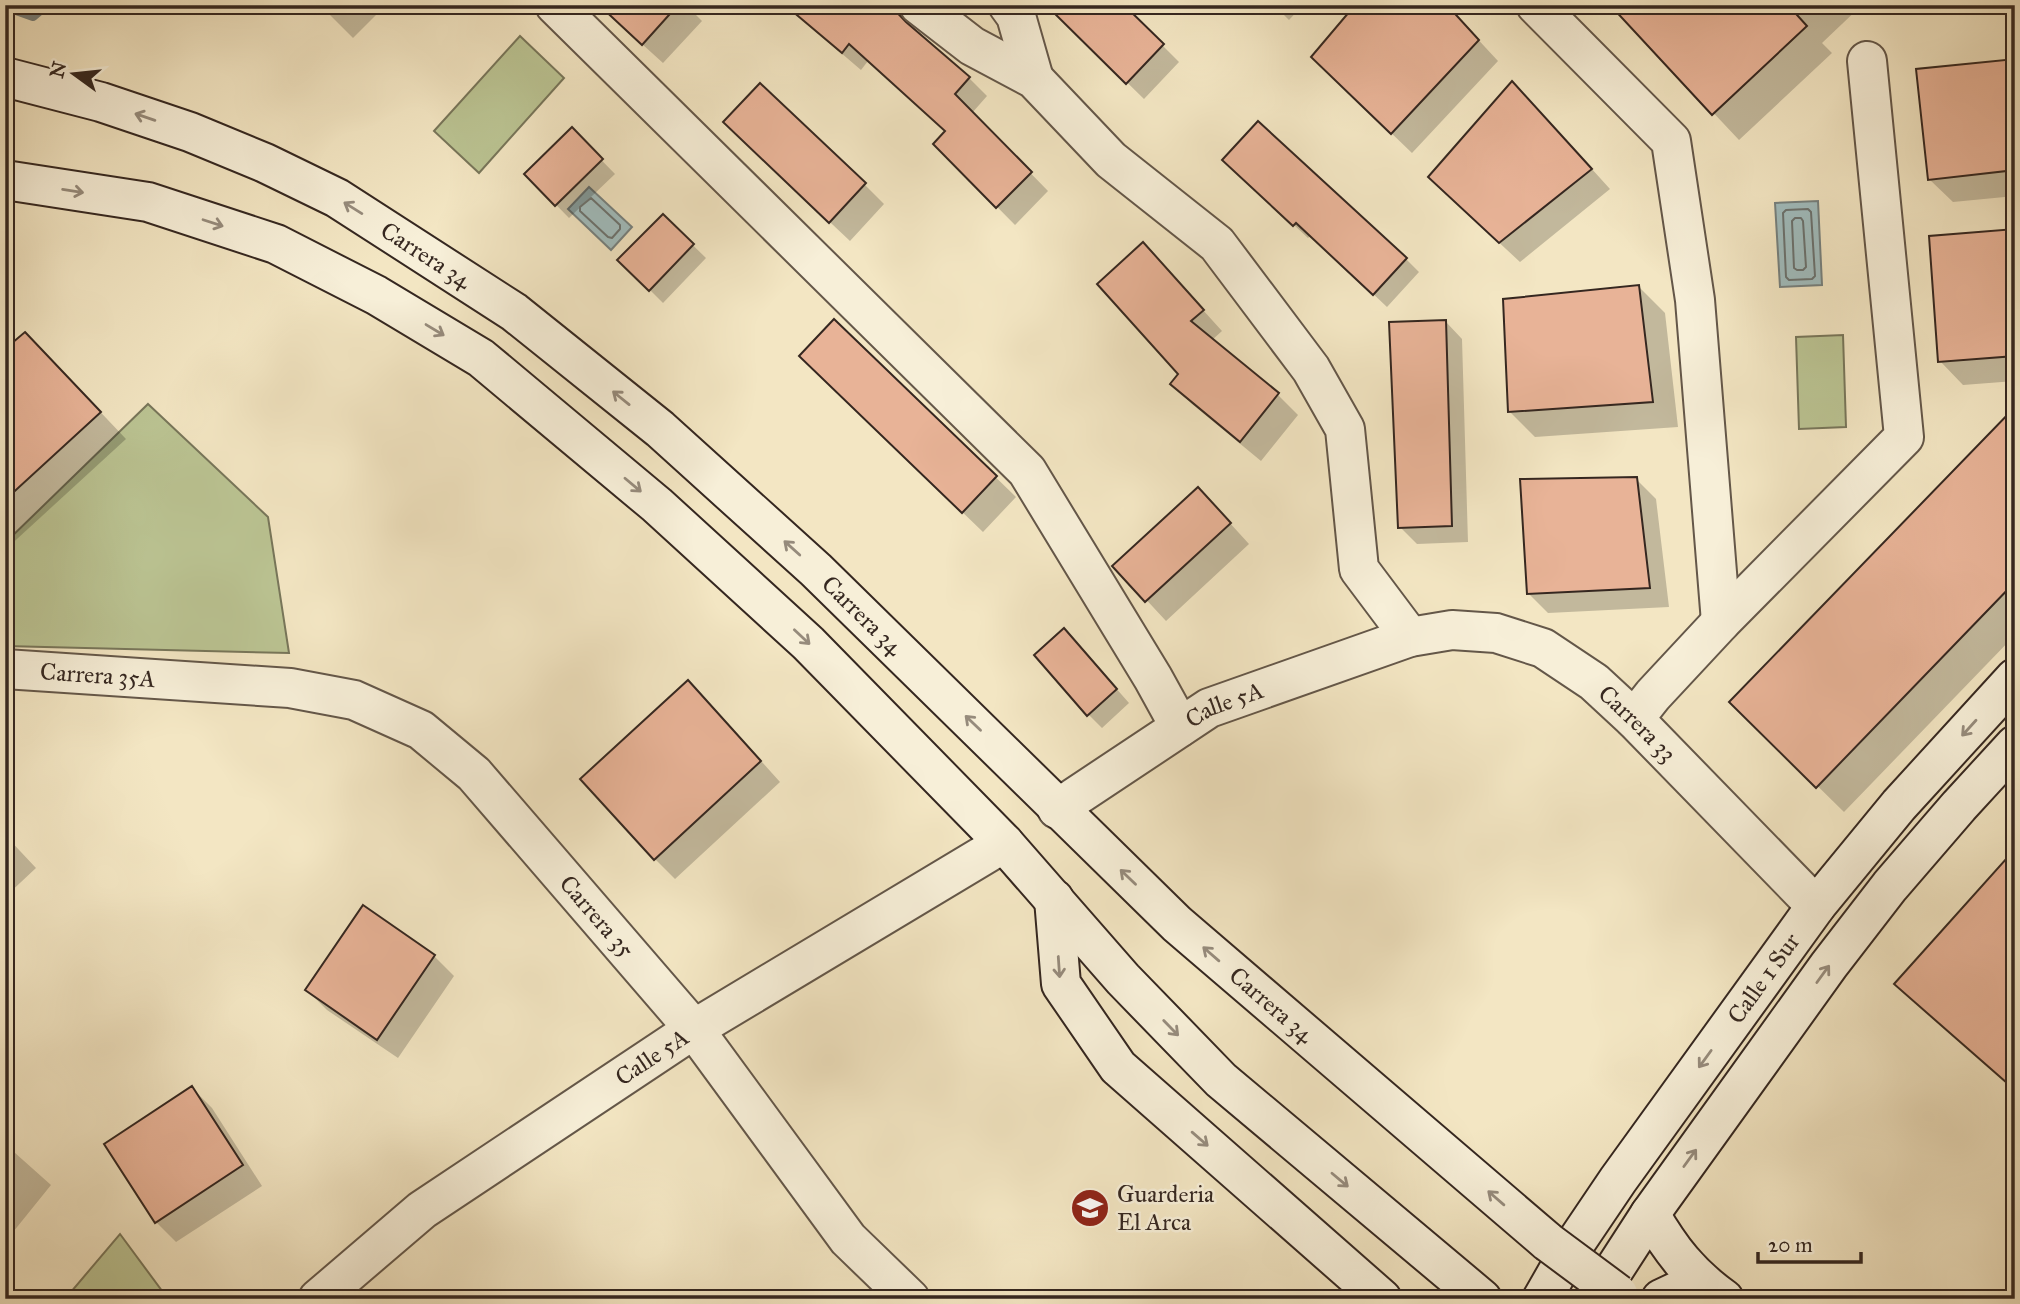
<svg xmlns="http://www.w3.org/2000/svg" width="2020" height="1304" font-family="'IM FELL Great Primer',serif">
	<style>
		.green { fill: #bbc493; stroke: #78765a; stroke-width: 2 }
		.water { fill: #a1bdbe; stroke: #76817f; stroke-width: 2 }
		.shadow { fill: #0003 }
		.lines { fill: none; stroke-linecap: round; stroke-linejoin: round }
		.shore { stroke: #6b726f; stroke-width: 2 }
		.stream { stroke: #76817f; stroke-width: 10 }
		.building { fill: #e8b397; stroke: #352720; stroke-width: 2 }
		.street-casing { stroke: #645749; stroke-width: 42 }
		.secondary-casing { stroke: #352720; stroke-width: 42 }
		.street { stroke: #f7efd8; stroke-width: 38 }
		.secondary { stroke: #f7efd8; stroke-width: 38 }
		.secondary-bridge-casing { stroke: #352720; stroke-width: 42; stroke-linecap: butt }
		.secondary-bridge { stroke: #f7efd8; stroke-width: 38 }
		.oneway { stroke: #968b7c }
		.labels { text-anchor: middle; stroke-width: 5; stroke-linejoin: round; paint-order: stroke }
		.street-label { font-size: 24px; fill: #352720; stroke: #f7efd8 }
		.poi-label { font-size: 24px; fill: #352720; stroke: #f7efd8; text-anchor: start }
	</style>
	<rect width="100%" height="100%" fill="#f3e6c3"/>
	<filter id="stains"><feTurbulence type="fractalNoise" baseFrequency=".00286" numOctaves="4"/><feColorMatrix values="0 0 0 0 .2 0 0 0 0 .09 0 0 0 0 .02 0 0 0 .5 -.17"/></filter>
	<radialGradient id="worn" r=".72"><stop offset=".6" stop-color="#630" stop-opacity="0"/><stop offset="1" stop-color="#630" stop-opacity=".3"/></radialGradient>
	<path class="green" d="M 520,36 L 564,78 L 479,173 L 434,131 Z
		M 1843,335 L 1846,427 L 1799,429 L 1796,337 Z
		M 148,404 L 268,517 L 289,653 L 5,646 L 5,543 Z
		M 120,1234 L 168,1299 L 65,1299 Z"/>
	<path class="water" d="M 589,187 L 632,227 L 611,250 L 568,209 Z
		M 1818,201 L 1822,285 L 1780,287 L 1775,203 Z"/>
	<path class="shadow" d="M 320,5 L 386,5 L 353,38 Z
		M 599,5 L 686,5 L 702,21 L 663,63 Z
		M 785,5 L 880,5 L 969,78 L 987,96 L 972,113 L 1048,191 L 1015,225 L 935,144 L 947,132 L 868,61 L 861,70 Z
		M 1048,5 L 1122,5 L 1179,62 L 1144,99 Z
		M 1274,5 L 1303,5 L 1289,20 Z
		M 1446,5 L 1498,61 L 1412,153 L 1333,77 Z
		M 1612,5 L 1862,5 L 1822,43 L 1832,53 L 1739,140 Z
		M 2015,60 L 2015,196 L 1953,202 L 1929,179 Z
		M 1532,103 L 1610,189 L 1520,262 L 1450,197 Z
		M 572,130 L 615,174 L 569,218 L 526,174 Z
		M 745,142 L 864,184 L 884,204 L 850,241 Z
		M 1238,173 L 1406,259 L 1419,272 L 1387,307 L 1311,235 L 1308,238 Z
		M 663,216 L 706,258 L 663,303 L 620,260 Z
		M 2015,231 L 2015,381 L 1963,385 L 1940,361 Z
		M 1143,244 L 1222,331 L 1212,340 L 1278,395 L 1298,415 L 1261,461 L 1192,404 L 1172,384 L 1180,374 Z
		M 1639,287 L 1665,313 L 1678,427 L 1535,437 L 1509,411 Z
		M 835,321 L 1016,497 L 983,532 L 821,376 Z
		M 1446,322 L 1462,339 L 1468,542 L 1417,544 L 1400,527 Z
		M 5,351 L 51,360 L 126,439 L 5,550 Z
		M 2015,409 L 2015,635 L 1844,812 L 1732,702 Z
		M 1636,479 L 1656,499 L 1669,607 L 1548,613 L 1528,593 Z
		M 1218,510 L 1249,544 L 1166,621 L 1115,566 Z
		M 1077,644 L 1129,703 L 1102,728 L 1089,715 Z
		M 708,702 L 780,782 L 675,879 L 655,859 Z
		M 5,835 L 36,868 L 5,897 Z
		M 364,907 L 434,956 L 454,976 L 398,1058 L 327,1010 L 307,990 Z
		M 192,1088 L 212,1108 L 262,1186 L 176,1242 L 156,1222 Z
		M 5,1144 L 51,1185 L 5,1242 Z"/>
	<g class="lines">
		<path class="shore" d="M 591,198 L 620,225 L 620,229 L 612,238 L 608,237 L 580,211 L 580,207 Z
			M 1808,209 L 1811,212 L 1815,276 L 1812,279 L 1789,280 L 1786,277 L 1783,213 L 1786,210 Z
			M 1795,218 L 1801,218 L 1803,221 L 1806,267 L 1803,270 L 1797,270 L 1794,268 L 1792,221 Z"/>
		<path class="stream" d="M 5,6 L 33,16 L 46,5"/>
	</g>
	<path class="building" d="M 599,5 L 678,5 L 642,45 Z
		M 785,5 L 890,5 L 906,22 L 970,77 L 955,94 L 1032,172 L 996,208 L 933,144 L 945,131 L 849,44 L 842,53 Z
		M 1046,5 L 1124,5 L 1164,44 L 1126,84 Z
		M 1355,5 L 1447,5 L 1479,40 L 1391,134 L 1311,57 Z
		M 1610,5 L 1788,5 L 1807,26 L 1712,115 Z
		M 2015,59 L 2015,170 L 1928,180 L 1916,69 Z
		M 1512,81 L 1592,169 L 1499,243 L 1428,177 Z
		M 760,83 L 866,183 L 829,223 L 723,122 Z
		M 1258,121 L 1407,258 L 1373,295 L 1296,223 L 1293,226 L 1222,160 Z
		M 572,127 L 603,159 L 555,206 L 524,174 Z
		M 663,214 L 694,244 L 649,291 L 617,260 Z
		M 2015,229 L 2015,356 L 1938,362 L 1929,236 Z
		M 1143,242 L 1204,310 L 1191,321 L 1279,393 L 1240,442 L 1170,384 L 1178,374 L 1097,284 Z
		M 1639,285 L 1653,402 L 1508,412 L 1503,299 Z
		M 834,319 L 997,476 L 962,513 L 799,356 Z
		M 1446,320 L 1452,526 L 1398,528 L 1389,322 Z
		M 25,332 L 101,412 L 5,500 L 5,349 Z
		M 2015,407 L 2015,582 L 1816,788 L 1729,702 Z
		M 1637,477 L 1650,588 L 1527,594 L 1520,479 Z
		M 1198,487 L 1231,523 L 1145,602 L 1112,566 Z
		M 1064,628 L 1117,689 L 1087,716 L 1034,655 Z
		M 688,680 L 761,761 L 654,860 L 580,779 Z
		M 2015,849 L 2015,1090 L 1894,984 Z
		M 363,905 L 435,955 L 377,1040 L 305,990 Z
		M 192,1086 L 243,1165 L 155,1223 L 104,1144 Z"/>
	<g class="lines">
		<defs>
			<g id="street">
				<path d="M 555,5 L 1027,471 L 1153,678 L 1180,727"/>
				<path d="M 919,5 L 972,46 L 1034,79 L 1111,160 L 1217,244 L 1311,369 L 1345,429 L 1359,569 L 1410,637"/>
				<path d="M 1008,5 L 1016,16 L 1034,79"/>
				<path d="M 1536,5 L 1671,141 L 1695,300 L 1721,622"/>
				<path id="s1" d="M 5,669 L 290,688 L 354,700 L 421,730 L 474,774 L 694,1029 L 848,1239 L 910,1299"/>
				<path d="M 1634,719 L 1653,695 L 1721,622 L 1904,437 L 1867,61"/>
				<path id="s2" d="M 1057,809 L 1209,708 L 1410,637 L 1452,630 L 1496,633 L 1543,648 L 1594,682 L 1634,719 L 1816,906"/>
				<path id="s3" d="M 318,1299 L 422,1210 L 694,1029 L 1004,843"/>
			</g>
			<g id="secondary">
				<path id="s4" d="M 5,77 L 101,102 L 190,132 L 265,163 L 337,198 L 514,312 L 660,429 L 816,570 L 1177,924 L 1548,1242"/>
				<path d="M 5,180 L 148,202 L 276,244 L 376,295 L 481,358 L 657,505 L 808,643 L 1004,843 L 1123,979 L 1221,1080 L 1482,1299"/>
				<path d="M 1054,899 L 1061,984 L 1118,1067 L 1382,1299"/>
				<path d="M 1650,1214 C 1671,1250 1689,1274 1724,1299"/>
				<path id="s5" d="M 1542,1299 L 1566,1257 L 1618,1180 L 1816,906 L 1899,805 L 2015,678"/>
				<path d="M 1595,1299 L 1650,1214 L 1829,965 L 1890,886 L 1959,806 L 2015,745"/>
				<path d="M 1661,1299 L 1699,1281"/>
			</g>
		</defs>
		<use href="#street" class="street-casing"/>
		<use href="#secondary" class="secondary-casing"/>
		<use href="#street" class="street"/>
		<use href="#secondary" class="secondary"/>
		<defs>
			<path id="secondary-bridge" d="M 1548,1242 L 1618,1294"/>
		</defs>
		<use href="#secondary-bridge" class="secondary-bridge-casing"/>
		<use href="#secondary-bridge" class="secondary-bridge"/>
	</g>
	<defs><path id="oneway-shaft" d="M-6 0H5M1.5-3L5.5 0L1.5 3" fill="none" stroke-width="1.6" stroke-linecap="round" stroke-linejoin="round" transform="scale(1.75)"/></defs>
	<g class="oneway">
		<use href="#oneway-shaft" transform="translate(145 117) rotate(-161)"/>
		<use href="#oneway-shaft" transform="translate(73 191) rotate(9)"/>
		<use href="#oneway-shaft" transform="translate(353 208) rotate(-148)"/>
		<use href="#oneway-shaft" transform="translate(213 223) rotate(18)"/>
		<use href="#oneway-shaft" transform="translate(435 330) rotate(31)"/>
		<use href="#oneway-shaft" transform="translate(621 398) rotate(-141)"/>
		<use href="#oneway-shaft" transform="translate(633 485) rotate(40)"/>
		<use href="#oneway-shaft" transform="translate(792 548) rotate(-138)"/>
		<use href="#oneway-shaft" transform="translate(802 637) rotate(43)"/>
		<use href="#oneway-shaft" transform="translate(973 723) rotate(-136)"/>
		<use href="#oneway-shaft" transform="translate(1969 728) rotate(132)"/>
		<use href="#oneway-shaft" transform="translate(1128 877) rotate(-136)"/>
		<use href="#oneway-shaft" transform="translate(1211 954) rotate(-139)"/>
		<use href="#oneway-shaft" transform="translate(1059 967) rotate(86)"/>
		<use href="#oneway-shaft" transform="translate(1823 974) rotate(-54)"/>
		<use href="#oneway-shaft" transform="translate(1171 1028) rotate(46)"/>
		<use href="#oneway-shaft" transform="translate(1705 1059) rotate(126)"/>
		<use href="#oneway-shaft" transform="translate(1200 1139) rotate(41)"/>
		<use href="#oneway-shaft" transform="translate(1690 1158) rotate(-54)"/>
		<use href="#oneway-shaft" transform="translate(1340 1180) rotate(40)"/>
		<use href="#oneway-shaft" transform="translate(1496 1198) rotate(-139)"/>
	</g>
	<defs>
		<symbol id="school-disc" viewBox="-11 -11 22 22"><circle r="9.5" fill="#8f2418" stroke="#f7efd8"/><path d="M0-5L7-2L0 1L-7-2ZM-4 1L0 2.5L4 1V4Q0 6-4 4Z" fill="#fff"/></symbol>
	</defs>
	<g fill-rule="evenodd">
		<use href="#school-disc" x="1068" y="1186" width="44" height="44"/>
	</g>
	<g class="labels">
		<g class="street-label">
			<text dy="8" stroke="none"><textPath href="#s4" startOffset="460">Carrera 34</textPath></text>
			<text dy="8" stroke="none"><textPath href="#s4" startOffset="1027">Carrera 34</textPath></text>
			<text dy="8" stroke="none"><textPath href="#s1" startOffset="93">Carrera 35A</textPath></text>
			<text dy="8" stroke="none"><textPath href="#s2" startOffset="198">Calle 5A</textPath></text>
			<text dy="8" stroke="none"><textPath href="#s2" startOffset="653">Carrera 33</textPath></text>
			<text dy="8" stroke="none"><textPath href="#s1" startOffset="681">Carrera 35</textPath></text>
			<text dy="8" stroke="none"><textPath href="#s5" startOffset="390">Calle 1 Sur</textPath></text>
			<text dy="8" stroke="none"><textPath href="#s4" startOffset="1592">Carrera 34</textPath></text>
			<text dy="8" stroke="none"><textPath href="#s3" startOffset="413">Calle 5A</textPath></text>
		</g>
		<g class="poi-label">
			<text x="1117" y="1202">Guarderia<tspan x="1117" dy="28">El Arca</tspan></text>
		</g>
	</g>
	<rect width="2020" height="1304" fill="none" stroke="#f3e6c3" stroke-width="28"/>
	<rect x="7" y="7" width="2006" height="1290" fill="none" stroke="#352720" stroke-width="3.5"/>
	<rect x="14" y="14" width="1992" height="1276" fill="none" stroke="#352720" stroke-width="2"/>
	<g transform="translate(74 74) rotate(285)" stroke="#f7efd8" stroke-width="5" paint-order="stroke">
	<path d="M0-5L12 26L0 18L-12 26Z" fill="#352720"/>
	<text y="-10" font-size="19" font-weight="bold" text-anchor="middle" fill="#352720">N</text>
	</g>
	<path d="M1758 1252v10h103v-10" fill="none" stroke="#352720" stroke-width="3.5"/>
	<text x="1768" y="1252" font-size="21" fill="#352720" stroke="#f7efd8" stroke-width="5" paint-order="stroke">20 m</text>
	<rect width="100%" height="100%" filter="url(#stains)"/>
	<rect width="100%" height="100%" fill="url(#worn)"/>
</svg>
